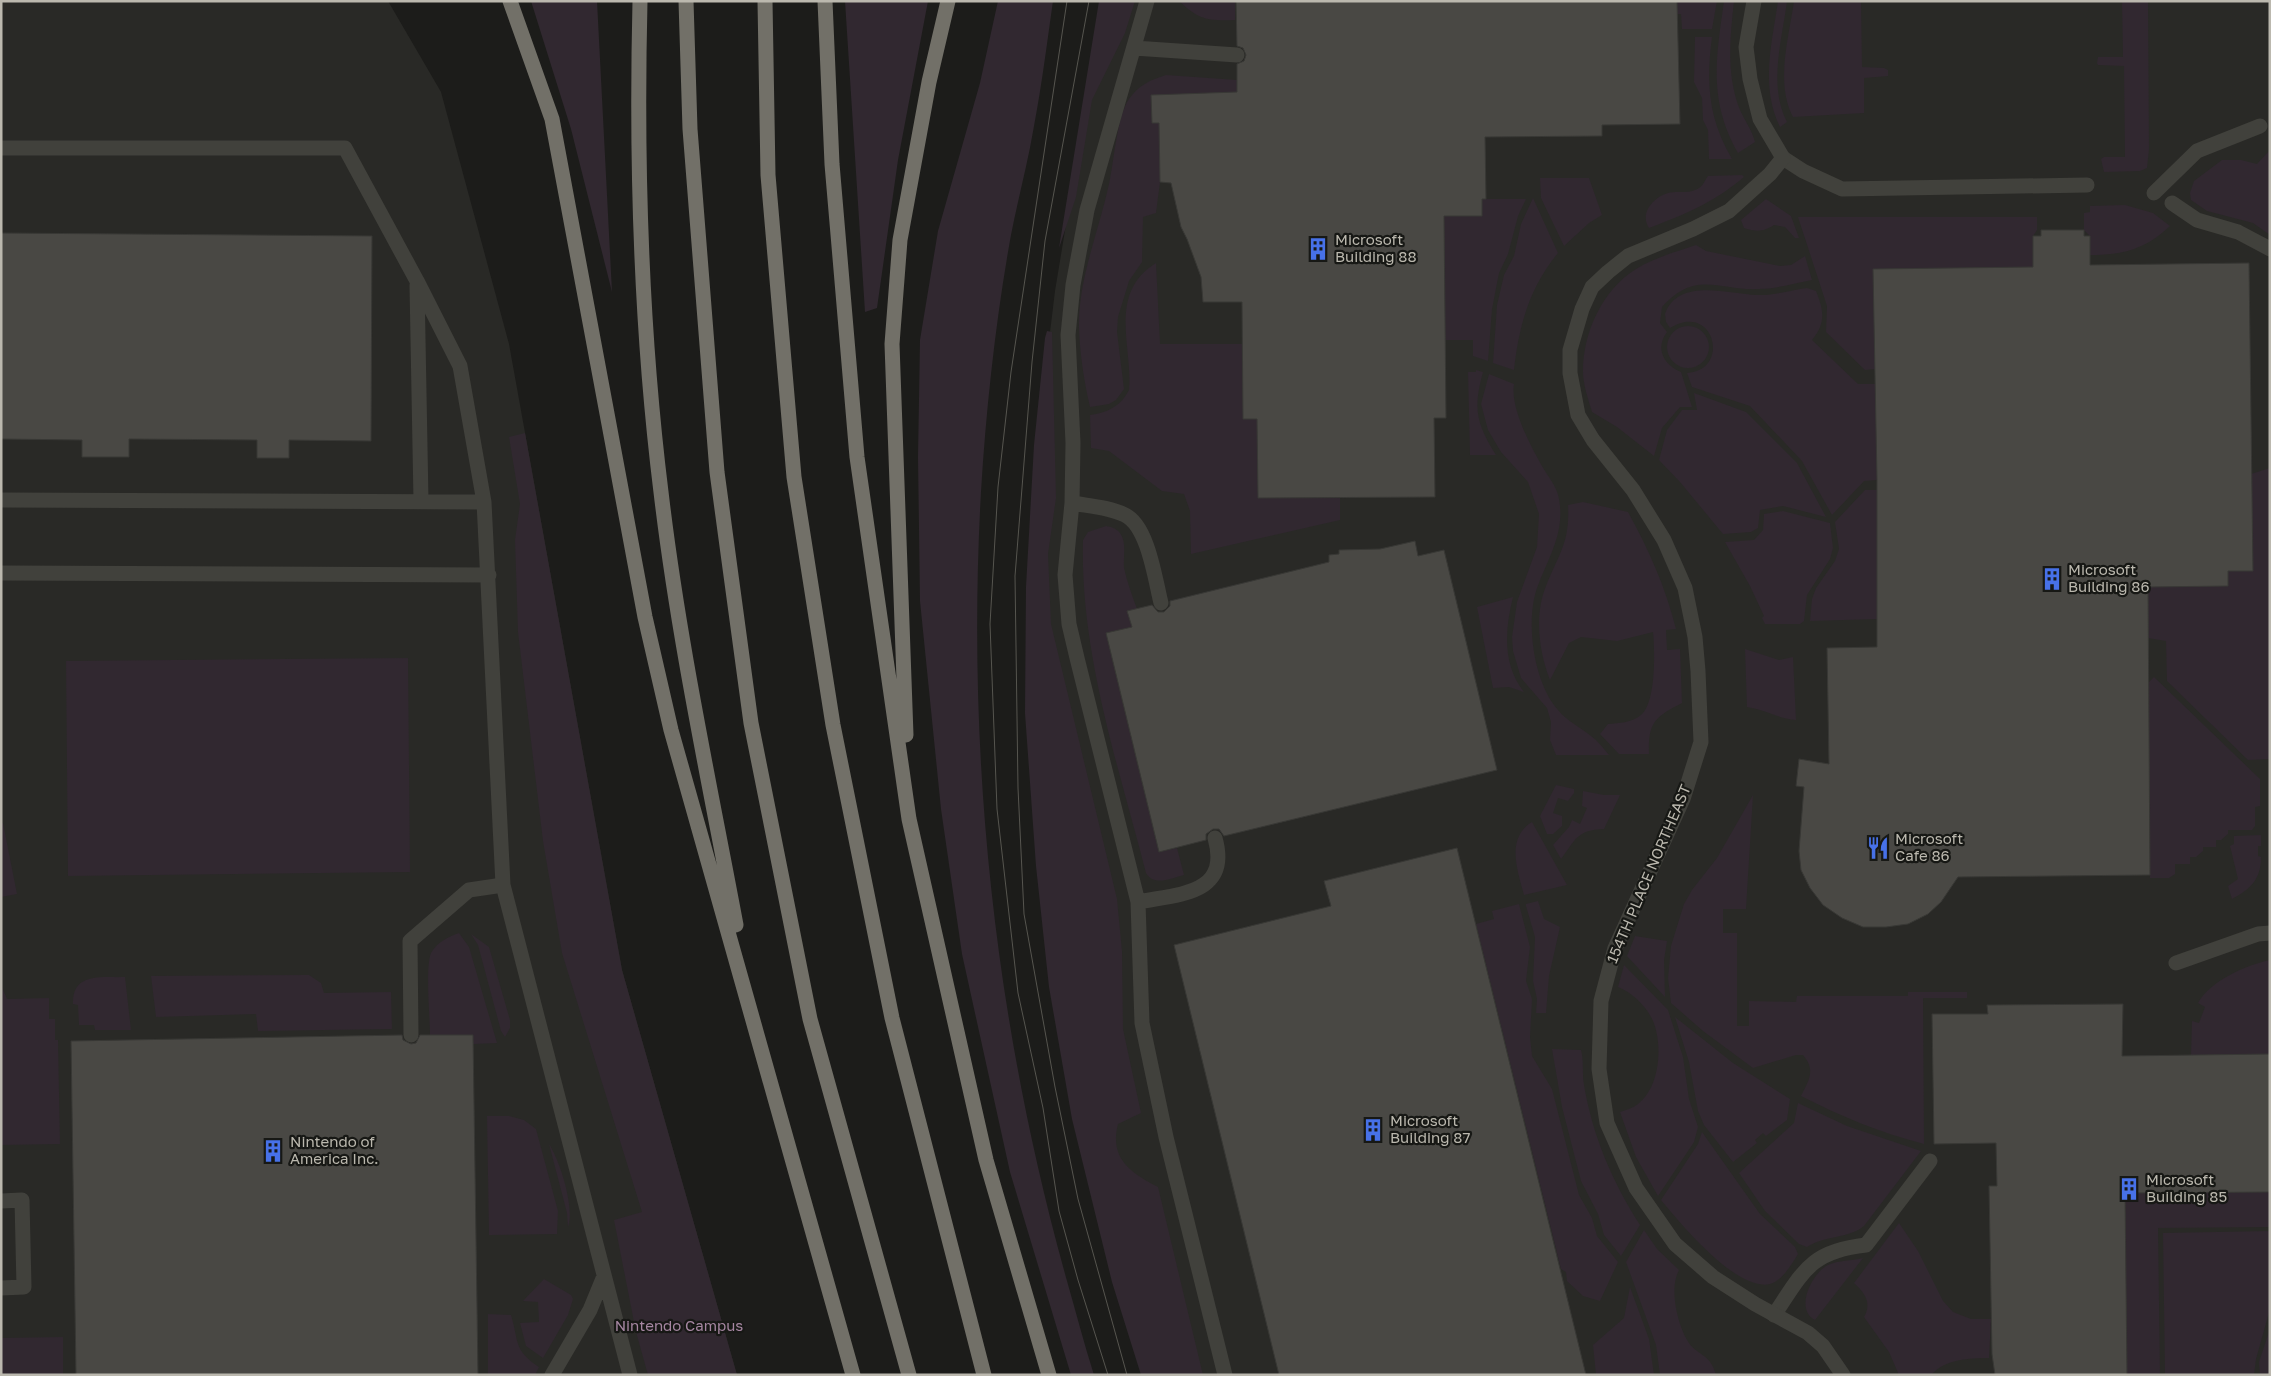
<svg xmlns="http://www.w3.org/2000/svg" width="2271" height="1376" font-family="'Golos Text',sans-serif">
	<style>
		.built { fill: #292926 }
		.green { fill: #312830 }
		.building { fill: #494844; stroke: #383835 }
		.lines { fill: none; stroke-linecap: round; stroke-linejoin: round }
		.service { stroke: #41413c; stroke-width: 15 }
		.pedestrian { stroke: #41413c; stroke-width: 15 }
		.minor { stroke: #41413c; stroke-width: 15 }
		.motorway { stroke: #727068; stroke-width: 15 }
		.tram { stroke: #56554f; stroke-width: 1 }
		.labels { text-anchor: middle; stroke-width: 4.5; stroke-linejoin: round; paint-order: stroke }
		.poi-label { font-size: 15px; fill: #bbb8ae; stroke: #171815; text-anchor: start }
		.street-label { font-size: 15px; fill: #bbb8ae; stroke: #171815 }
		.park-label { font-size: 15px; fill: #a586a1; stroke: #171815 }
	</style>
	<rect width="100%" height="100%" fill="#1c1c1a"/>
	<path class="built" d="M 1,1 L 388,1 L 441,92 L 509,344 L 622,970 L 737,1375 L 1,1375 Z
		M 1103,1 L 2270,1 L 2270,1375 L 1145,1375 L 1081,1124 L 1036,448 L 1055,291 Z"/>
	<path class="green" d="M 531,1 L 597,1 L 612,292 L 571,129 Z
		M 845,1 L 928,1 L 898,160 L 877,308 L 865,312 Z
		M 998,1 L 1053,1 C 1047,43 1042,84 1034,126 C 1028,162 1018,199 1011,235 C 996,317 986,409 981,492 C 966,757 995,1025 1067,1281 C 1076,1312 1084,1344 1094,1375 L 1071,1375 L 1010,1172 L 962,954 L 941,809 L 920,601 L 918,457 L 920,340 L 938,231 L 980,83 Z
		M 1099,1 L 1135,1 L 1125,33 L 1092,100 L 1076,197 L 1059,248 Z
		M 1179,1 L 1235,1 L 1235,20 C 1208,21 1199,20 1179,1 Z
		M 1677,1 L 1717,1 L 1712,29 L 1682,29 L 1681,14 L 1677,14 Z
		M 1724,1 L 1734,1 C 1730,38 1726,75 1740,110 C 1745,121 1752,130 1755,142 L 1738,153 C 1708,100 1716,58 1724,1 Z
		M 1778,1 L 1787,1 C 1782,41 1768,85 1787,122 L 1780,127 C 1760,87 1772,43 1778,1 Z
		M 1794,1 L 1861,1 L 1862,67 L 1884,68 L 1888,70 L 1888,76 L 1864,78 L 1864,113 L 1793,117 C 1775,83 1789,37 1794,1 Z
		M 2122,1 L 2148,1 L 2149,149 L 2147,168 L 2140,171 L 2104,172 L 2101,159 L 2104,157 L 2125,157 L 2124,66 L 2098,65 L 2097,63 L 2098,57 L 2123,57 Z
		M 1695,37 L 1712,37 C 1706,83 1708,118 1732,159 L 1709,159 L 1708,130 L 1703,120 L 1702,98 L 1694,82 Z
		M 1166,75 L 1237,80 L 1238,128 L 1160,140 L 1160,182 L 1156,213 L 1143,217 L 1142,262 L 1129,281 L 1118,317 L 1117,332 L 1124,389 L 1116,400 L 1109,404 L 1090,407 C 1084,381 1080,355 1079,328 C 1078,279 1099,231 1109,184 C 1114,162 1117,116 1129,99 C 1139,85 1150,80 1166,75 Z
		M 2270,150 L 2270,235 L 2253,223 L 2207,211 L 2191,200 L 2190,193 L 2194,181 L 2222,160 L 2241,160 L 2257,164 Z
		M 1742,175 L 1744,177 C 1713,203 1686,214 1649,228 C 1639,213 1654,197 1668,193 C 1679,190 1688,195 1699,188 C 1703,186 1705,180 1708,176 Z
		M 1540,178 L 1589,178 L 1602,215 L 1589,223 L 1564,246 L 1541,198 Z
		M 1533,198 L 1558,253 C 1529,288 1519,326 1514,370 L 1493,363 L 1497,305 L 1504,275 L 1514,256 L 1521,224 Z
		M 1482,199 L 1526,199 L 1518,216 L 1508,254 L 1499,273 L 1492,309 L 1488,361 L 1473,356 L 1473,340 L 1445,340 L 1444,216 L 1482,216 Z
		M 1766,199 L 1791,216 L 1799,238 L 1795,238 L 1785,227 L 1774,225 C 1763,232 1757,232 1744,228 L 1741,220 Z
		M 2125,205 L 2153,213 L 2170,226 C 2146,249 2123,255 2090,255 L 2090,236 L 2084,230 L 2084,213 L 2090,212 L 2090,206 Z
		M 1798,217 L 2037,217 L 2037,230 L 2033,236 L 2033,267 L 1873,269 L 1875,369 L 1865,370 L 1826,332 L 1827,306 Z
		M 1696,245 L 1706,251 L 1780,266 L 1791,265 L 1805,256 L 1812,280 C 1795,283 1776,289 1759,289 C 1719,291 1696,269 1662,307 L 1660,323 L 1667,332 C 1655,348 1663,365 1681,372 L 1692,407 L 1680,407 L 1662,428 L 1654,456 L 1617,427 L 1592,412 C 1588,398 1583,385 1583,371 C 1583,333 1602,290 1636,269 C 1654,258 1675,252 1696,245 Z
		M 1156,263 L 1160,344 L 1243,344 L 1243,418 L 1257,419 L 1258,498 L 1340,497 L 1340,520 L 1191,554 L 1190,511 L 1184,494 L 1162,491 L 1109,451 L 1091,448 L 1090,415 C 1107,413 1121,406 1129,390 C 1133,348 1107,293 1156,263 Z
		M 1807,288 L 1816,291 C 1824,311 1826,323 1812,340 L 1858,384 L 1876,384 L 1877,480 L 1864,481 L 1832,515 L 1802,461 L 1750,406 L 1692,387 L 1687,373 C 1731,371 1715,301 1670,328 L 1666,322 L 1665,314 C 1678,277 1729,294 1757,295 C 1773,296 1791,290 1807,288 Z
		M1667 347a21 21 0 1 1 42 0a21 21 0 1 1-42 0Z
		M 1047,331 L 1052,332 L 1056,498 L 1048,554 L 1051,624 L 1117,899 L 1122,951 L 1123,1029 L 1141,1113 L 1118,1124 C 1109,1159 1131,1173 1158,1187 L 1203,1375 L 1141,1375 L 1112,1282 L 1072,1119 L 1049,987 L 1036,866 L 1025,713 L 1026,587 L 1034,445 L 1045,338 Z
		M 1476,370 L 1483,372 C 1473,409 1476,423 1496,455 L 1470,455 L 1468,372 L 1476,372 Z
		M 1489,374 L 1514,384 C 1510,407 1530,445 1542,466 C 1548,477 1557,486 1559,499 C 1565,531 1550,555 1539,583 C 1524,617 1533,682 1558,710 C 1567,721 1580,727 1591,736 C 1598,741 1603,748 1609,755 L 1556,755 L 1550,740 L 1551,722 L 1547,708 L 1521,678 L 1513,651 L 1512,637 L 1517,602 L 1537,547 L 1539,514 L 1528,482 L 1501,452 L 1488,430 L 1481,404 Z
		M 1694,393 L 1746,412 L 1797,463 L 1826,517 L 1783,506 L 1760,510 L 1758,528 L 1751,532 L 1723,534 L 1680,482 L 1659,460 L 1667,430 L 1682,410 L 1697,410 Z
		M 525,433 L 622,970 L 737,1375 L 648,1375 L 636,1332 L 614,1220 L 642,1212 L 562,953 L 543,841 L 518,632 L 515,540 L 520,504 L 509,437 Z
		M 2270,468 L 2270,759 L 2248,760 L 2167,681 L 2166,641 L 2148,638 L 2148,587 L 2228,571 L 2253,571 L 2251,474 Z
		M 1865,490 L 1877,490 L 1877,619 L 1810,621 L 1812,599 L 1816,588 L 1835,561 L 1839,549 L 1835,522 Z
		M 1583,502 L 1628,512 C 1649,550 1665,586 1676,629 L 1666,630 L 1667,650 L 1680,649 L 1682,703 C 1655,717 1648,722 1649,754 L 1619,754 L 1600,734 L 1608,724 C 1619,723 1631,723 1641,715 C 1656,703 1655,651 1653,632 L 1617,641 L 1581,637 L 1569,643 L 1550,680 C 1539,652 1534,615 1546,586 C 1559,553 1570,543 1568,505 Z
		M 1783,511 L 1830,523 L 1833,548 L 1830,559 L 1807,595 L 1804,621 L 1800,624 L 1765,624 L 1762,618 L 1764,616 L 1750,586 L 1725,542 L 1754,540 L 1763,530 L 1764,514 Z
		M 1106,526 C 1111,527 1116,528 1120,533 C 1127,543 1123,556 1124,568 C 1127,582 1132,595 1137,609 L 1128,612 L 1132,627 L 1106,633 L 1159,852 L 1177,848 L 1184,875 C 1172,878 1154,887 1146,873 C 1118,764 1080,654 1083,540 L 1088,532 Z
		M 1513,597 C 1505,629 1502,664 1524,692 L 1509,687 L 1493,688 L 1477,607 Z
		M 1745,649 L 1779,660 L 1793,657 L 1796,720 C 1776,718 1767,710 1747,707 Z
		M 408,658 L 410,872 L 68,876 L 66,661 Z
		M 2154,677 L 2260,779 L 2260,806 L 2255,807 L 2255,826 L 2252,830 L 2228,830 L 2228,834 L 2221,840 L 2216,840 L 2216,847 L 2203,847 L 2203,851 L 2196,857 L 2190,857 L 2190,864 L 2175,864 L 2175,874 L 2169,878 L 2150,878 L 2148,683 Z
		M 1556,785 L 1574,789 L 1574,793 L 1568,801 L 1558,798 L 1553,813 L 1562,816 L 1562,826 L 1553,834 L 1547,834 L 1540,816 Z
		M 1583,791 L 1604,795 L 1620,795 L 1604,829 C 1577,830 1576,839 1561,859 L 1553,845 L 1569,827 L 1572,820 L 1580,824 L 1587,808 L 1582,806 Z
		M 1753,795 L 1746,909 L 1723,909 L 1723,933 L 1737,933 L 1737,1026 L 1749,1026 L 1749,1001 L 1796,1002 L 1797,996 L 1908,996 L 1908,992 L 1967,992 L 1967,998 L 1923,998 L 1924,1144 C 1881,1133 1840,1116 1801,1096 C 1809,1080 1816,1070 1803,1055 L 1796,1055 L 1753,1068 L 1703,1031 L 1671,1003 L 1668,978 L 1671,946 L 1684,904 L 1692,890 L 1717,858 Z
		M 1532,822 L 1567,885 L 1524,895 C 1518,872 1505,838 1532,822 Z
		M 3,823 L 17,894 L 1,897 L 1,824 Z
		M 2261,835 L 2261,846 L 2258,846 L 2258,856 L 2261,857 C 2261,879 2251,889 2232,899 L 2228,886 L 2238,879 L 2230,846 L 2234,844 L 2234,836 Z
		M 1538,901 L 1544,919 L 1560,927 L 1549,976 L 1546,1013 L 1536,1013 L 1537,999 L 1533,981 L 1535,937 L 1526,906 L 1526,904 Z
		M 1519,904 L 1530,947 L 1526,981 L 1532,999 L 1530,1037 L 1532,1056 L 1552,1089 L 1579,1195 L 1592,1218 L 1597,1236 L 1618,1262 L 1600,1301 L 1583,1296 L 1567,1281 L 1566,1272 L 1561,1269 L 1476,924 L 1494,919 L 1492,911 Z
		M 459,933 L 469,947 L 497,1043 L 473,1044 L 472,1035 L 430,1035 C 430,1017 425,968 431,953 C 437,942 448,937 459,933 Z
		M 471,934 L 489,947 L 510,1020 L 510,1028 L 505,1037 L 501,1031 L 478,945 Z
		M 1635,936 L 1667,941 L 1664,960 L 1665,997 L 1627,956 Z
		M 2270,960 L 2270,1054 L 2191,1055 L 2192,1021 L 2199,1023 L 2205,1007 L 2198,1003 C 2210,981 2246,965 2270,960 Z
		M 1624,965 L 1668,1010 L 1683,1057 L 1689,1099 L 1698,1127 L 1694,1142 L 1658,1196 L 1636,1157 L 1620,1112 C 1626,1110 1633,1108 1638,1104 C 1660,1087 1663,1045 1653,1021 C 1647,1007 1632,992 1618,987 Z
		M 309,975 L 321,983 L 324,993 L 391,992 L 392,1029 L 258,1031 L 256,1014 L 156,1017 L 151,976 Z
		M 125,977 L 131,1030 L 95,1030 L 94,1025 L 79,1025 L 78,1005 L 73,1004 C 72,972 102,978 125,977 Z
		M 1,985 L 7,999 L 49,998 L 49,1019 L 55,1019 L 55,1040 L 58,1040 L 60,1144 L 1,1145 Z
		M 1675,1017 L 1733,1063 L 1790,1099 L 1787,1120 L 1766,1136 L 1763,1133 L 1755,1140 L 1757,1143 L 1733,1162 L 1704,1125 L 1698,1111 L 1689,1062 Z
		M 1552,1049 L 1581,1050 C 1584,1061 1582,1074 1584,1085 C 1593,1137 1612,1181 1640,1225 L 1621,1256 L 1604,1235 L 1598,1214 L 1581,1181 L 1562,1107 Z
		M 1798,1103 L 1847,1126 L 1921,1151 L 1864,1226 C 1848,1239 1825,1235 1807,1247 L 1799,1244 L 1765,1211 L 1739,1173 L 1794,1123 Z
		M 487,1116 L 509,1116 L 524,1120 L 536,1129 L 558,1211 L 557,1234 L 489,1235 Z
		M 1702,1132 L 1760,1214 L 1795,1247 L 1798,1254 C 1791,1265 1783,1280 1770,1284 C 1737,1292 1680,1223 1661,1200 L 1698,1144 Z
		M 549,1144 C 560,1161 575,1208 568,1227 L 567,1213 Z
		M 2270,1192 L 2270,1227 L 2158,1228 L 2160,1375 L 2127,1375 L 2125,1193 Z
		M 1899,1223 L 1918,1251 L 1943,1301 L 1953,1312 L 1971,1319 L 1991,1319 L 1989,1358 C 1970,1358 1945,1359 1931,1375 L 1899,1375 L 1889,1352 L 1864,1317 C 1872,1303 1865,1293 1854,1283 Z
		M 1644,1230 L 1657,1249 L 1679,1270 C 1669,1288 1677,1322 1687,1340 C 1696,1356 1710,1352 1716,1375 L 1660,1375 L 1656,1345 L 1626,1262 Z
		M 2270,1231 L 2270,1309 L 2256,1359 L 2254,1375 L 2165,1375 L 2163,1233 Z
		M 1863,1258 L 1815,1320 C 1794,1309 1812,1273 1828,1265 C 1838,1260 1852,1261 1863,1258 Z
		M 544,1279 L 571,1295 L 573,1299 L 568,1315 L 543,1358 L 526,1346 L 520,1323 L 539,1322 L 538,1302 L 523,1301 Z
		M 1630,1287 L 1649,1339 L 1654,1375 L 1596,1375 L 1593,1345 L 1624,1318 Z
		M 488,1314 L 511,1315 C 519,1341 513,1350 539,1367 L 535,1375 L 488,1375 Z
		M 2270,1329 L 2270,1375 L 2260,1375 L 2259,1362 Z
		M 63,1337 L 63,1375 L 1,1375 L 1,1338 Z"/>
	<path class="building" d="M 1236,1 L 1677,1 L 1680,124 L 1602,125 L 1602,136 L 1485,137 L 1486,199 L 1482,199 L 1482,216 L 1444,216 L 1446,418 L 1434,418 L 1435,497 L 1258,498 L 1257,419 L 1243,419 L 1242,302 L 1203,302 L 1201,277 L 1187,239 L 1181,227 L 1171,183 L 1160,182 L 1159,123 L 1152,123 L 1151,95 L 1237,92 L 1237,64 L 1244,61 L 1246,55 L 1243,48 L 1237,46 Z
		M 2041,230 L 2084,230 L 2084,236 L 2090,236 L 2090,265 L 2249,263 L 2253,571 L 2228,571 L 2228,586 L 2148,587 L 2150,875 L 1958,877 L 1941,902 L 1928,914 L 1908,924 L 1886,927 L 1863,927 L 1842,918 L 1823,905 L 1810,888 L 1801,870 L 1799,851 L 1804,787 L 1796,786 L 1799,759 L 1829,764 L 1827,648 L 1877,647 L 1877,480 L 1873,269 L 2033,267 L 2033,236 L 2041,236 Z
		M 1,233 L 372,236 L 371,441 L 289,440 L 289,458 L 257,458 L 257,440 L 129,439 L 129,457 L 82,457 L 82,440 L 1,439 Z
		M 1415,541 L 1418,556 L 1444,550 L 1497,770 L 1224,836 L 1219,829 L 1213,829 L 1206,834 L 1206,840 L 1159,852 L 1106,633 L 1132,627 L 1127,611 L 1152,605 L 1158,612 L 1164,612 L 1170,606 L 1170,601 L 1329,562 L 1329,555 L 1339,554 L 1339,550 L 1380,549 Z
		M 1457,848 L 1586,1375 L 1279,1375 L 1174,945 L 1331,906 L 1324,881 Z
		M 2123,1004 L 2122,1056 L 2270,1054 L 2270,1192 L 2125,1193 L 2127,1375 L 1995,1375 L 1992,1354 L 1989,1186 L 1997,1186 L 1996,1143 L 1934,1144 L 1932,1014 L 1988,1014 L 1987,1005 Z
		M 402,1035 L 403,1040 L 411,1044 L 416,1043 L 420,1035 L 473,1035 L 478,1375 L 76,1375 L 71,1041 Z"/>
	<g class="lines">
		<path class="service" d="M 1147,1 L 1087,210 L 1073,285 L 1068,335 L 1073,443 L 1072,503 L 1065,575 L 1069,624 L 1077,658 L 1138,902 L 1142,1023 L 1166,1137 L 1225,1375
			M 1134,48 L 1237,55
			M 1,148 L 345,148 L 417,281 L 460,366 L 484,502 L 503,885 L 630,1375
			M 1783,158 L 1803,171 L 1842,189 L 2087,185
			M 2154,193 L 2197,151 L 2260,126
			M 417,285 L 421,501
			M 1,500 L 484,502
			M 1072,503 C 1089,506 1109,507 1125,515 C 1148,526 1155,579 1161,603
			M 1,573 L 489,575
			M 1138,902 C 1178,894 1231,895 1215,838
			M 2176,963 L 2258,934 L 2270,933
			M 411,1035 L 410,941 L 469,890 L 503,885
			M 1,1201 L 22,1200 L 24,1287 L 1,1288
			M 1774,1315 C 1803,1272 1810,1251 1866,1245 L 1930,1161
			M 552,1375 L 590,1310 L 604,1276"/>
		<path class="pedestrian" d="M 2172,203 L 2197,220 L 2238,232 L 2270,249"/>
		<path class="minor" d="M 1754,1 L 1746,47 L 1750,79 L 1760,119 L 1783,158 L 1770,174 L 1729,211 L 1693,229 L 1628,256 L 1608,272 L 1592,287 L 1582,309 L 1570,350 L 1570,373 L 1578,415 L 1593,440 L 1633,490 L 1664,540 L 1685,588 L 1695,637 L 1698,671 L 1701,742 L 1683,799 L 1615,948 L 1601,1001 L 1599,1069 L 1607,1123 L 1636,1188 L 1675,1244 L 1713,1277 L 1755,1304 L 1808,1333 L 1823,1346 L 1843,1375"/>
		<path class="motorway" d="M 510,1 L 552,119 L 645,617 L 671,730 L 853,1375
			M 640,1 C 636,164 641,330 661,492 C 678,637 709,781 736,925
			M 686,1 L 690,129 L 717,472 L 751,723 L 810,1019 L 909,1375
			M 765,1 L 768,175 L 794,477 L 833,725 L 892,1018 L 984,1375
			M 825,1 L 832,164 L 857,457 L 909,819 L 986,1160 L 1049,1375
			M 906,735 L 892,344 L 900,240 L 929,82 L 948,1"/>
		<path class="tram" d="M 1067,1 L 1011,372 L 998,487 L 990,624 L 997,809 L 1018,993 L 1043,1108 L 1059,1211 L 1078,1280 L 1108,1375
			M 1089,1 L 1045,241 L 1032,362 L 1015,576 L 1018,788 L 1024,914 L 1055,1087 L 1078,1199 L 1127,1375"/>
	</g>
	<defs>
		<symbol id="building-bare" viewBox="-9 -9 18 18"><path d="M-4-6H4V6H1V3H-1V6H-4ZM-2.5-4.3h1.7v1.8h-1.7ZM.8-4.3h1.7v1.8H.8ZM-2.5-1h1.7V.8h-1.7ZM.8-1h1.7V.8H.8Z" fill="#4771e8" stroke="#171815" stroke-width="2.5" paint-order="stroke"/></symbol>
		<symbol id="restaurant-bare" viewBox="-9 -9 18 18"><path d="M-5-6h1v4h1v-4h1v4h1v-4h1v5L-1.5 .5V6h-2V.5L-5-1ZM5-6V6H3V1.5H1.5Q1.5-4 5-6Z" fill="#4771e8" stroke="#171815" stroke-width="2.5" paint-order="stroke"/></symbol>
	</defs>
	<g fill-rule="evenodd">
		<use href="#building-bare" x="1302" y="233" width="32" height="32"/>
		<use href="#building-bare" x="2036" y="563" width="32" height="32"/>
		<use href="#restaurant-bare" x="1862" y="832" width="32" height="32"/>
		<use href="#building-bare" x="1357" y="1114" width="32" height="32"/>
		<use href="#building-bare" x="257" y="1135" width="32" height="32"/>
		<use href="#building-bare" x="2113" y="1173" width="32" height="32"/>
	</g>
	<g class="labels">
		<g class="poi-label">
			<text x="1335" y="245">Microsoft<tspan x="1335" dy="17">Building 88</tspan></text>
			<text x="2068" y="575">Microsoft<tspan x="2068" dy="17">Building 86</tspan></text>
			<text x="1895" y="844">Microsoft<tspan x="1895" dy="17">Cafe 86</tspan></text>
			<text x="1390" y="1126">Microsoft<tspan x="1390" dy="17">Building 87</tspan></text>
			<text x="290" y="1147">Nintendo of<tspan x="290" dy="17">America Inc.</tspan></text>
			<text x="2146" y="1185">Microsoft<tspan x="2146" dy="17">Building 85</tspan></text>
		</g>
		<g class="street-label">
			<text transform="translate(1649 874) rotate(-67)" y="5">154TH PLACE NORTHEAST</text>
		</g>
		<g class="park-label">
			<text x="679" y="1331">Nintendo Campus</text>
		</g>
	</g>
	<rect width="2271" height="1376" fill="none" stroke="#bbb8ae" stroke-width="5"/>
</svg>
